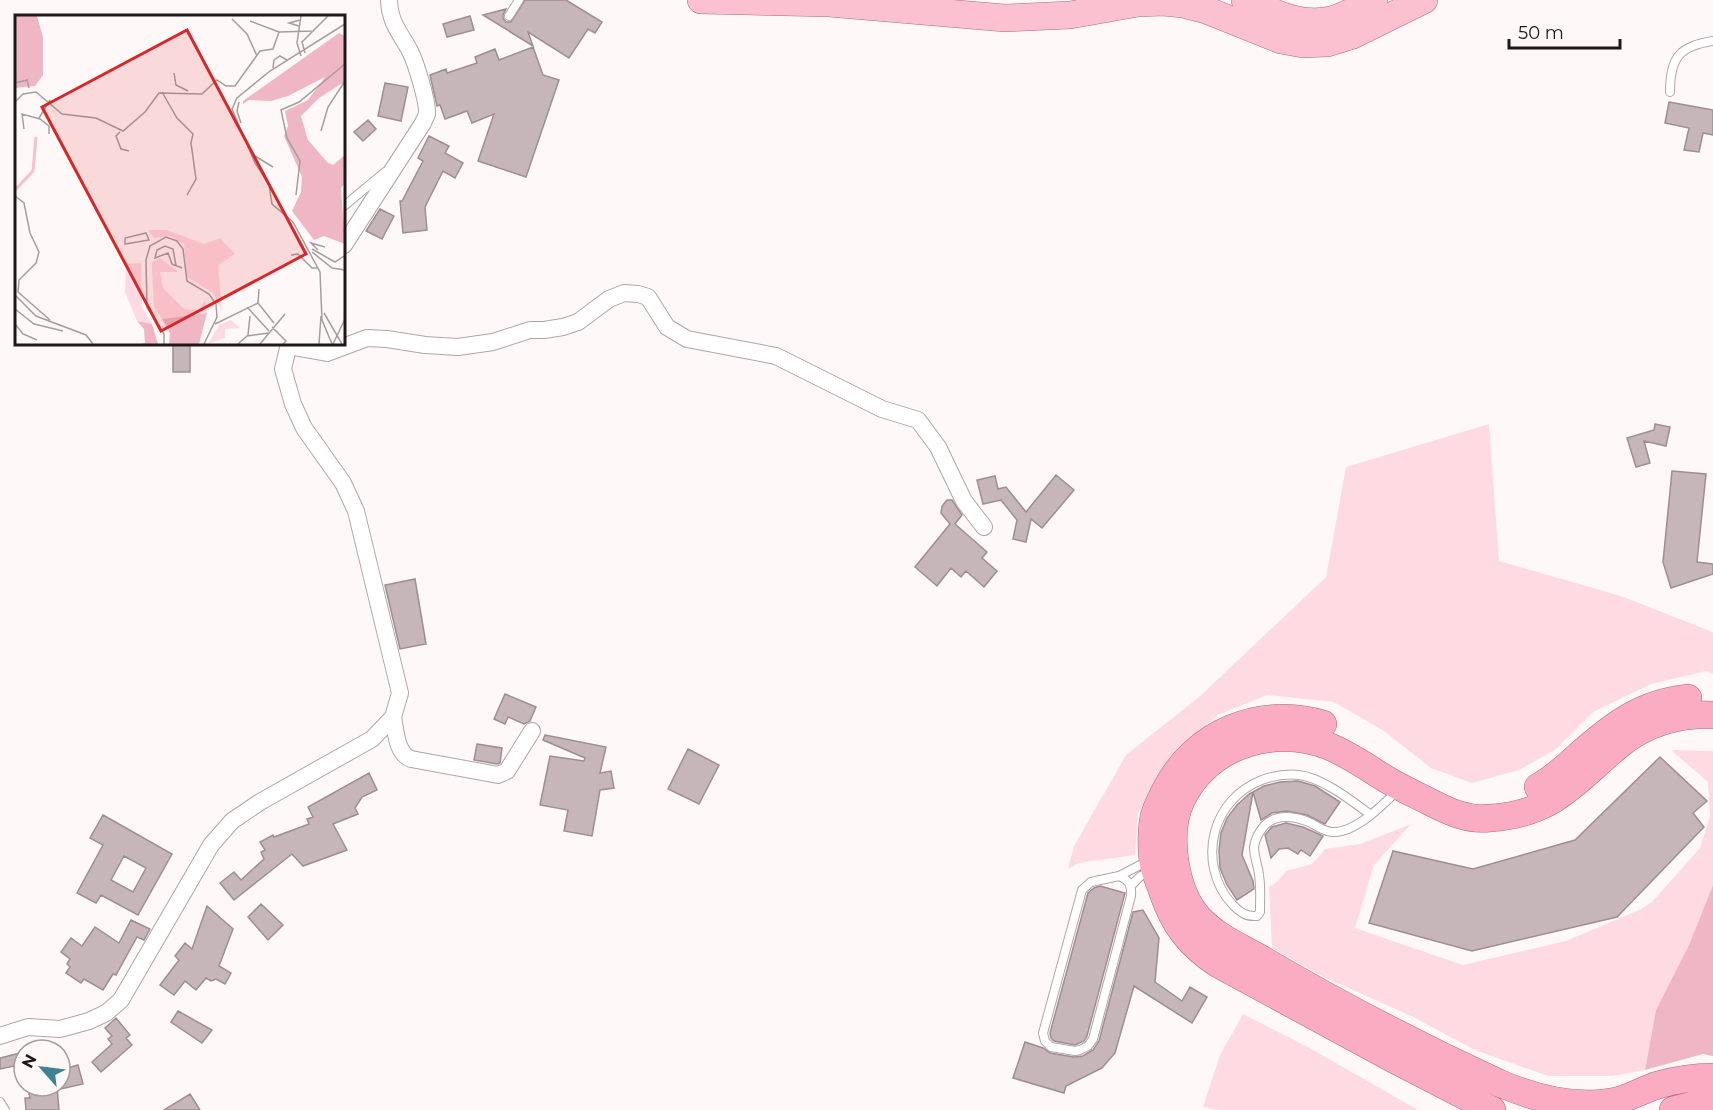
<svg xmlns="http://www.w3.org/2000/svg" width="1713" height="1110" font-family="Montserrat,sans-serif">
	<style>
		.green { fill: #fedbe2 }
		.forest { fill: #efb6c3 }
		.building { fill: #c6b5b9; stroke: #9e8e92; stroke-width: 1.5; fill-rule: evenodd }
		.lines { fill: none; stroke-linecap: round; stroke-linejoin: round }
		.service-casing { stroke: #b3a3a6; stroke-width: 10 }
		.minor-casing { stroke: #b3a3a6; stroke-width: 18 }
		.primary-casing { stroke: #ac6b7c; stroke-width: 28 }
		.trunk-casing { stroke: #ac6b7c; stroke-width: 28 }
		.service { stroke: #fff; stroke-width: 8 }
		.minor { stroke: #fff; stroke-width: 16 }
		.primary { stroke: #fbc1d1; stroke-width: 27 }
		.trunk { stroke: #faacc2; stroke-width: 27 }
		.inset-river { fill: none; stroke: #f9bfcd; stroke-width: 3 }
		.inset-road { fill: none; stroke: #a59e9f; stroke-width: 1.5 }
		.view { fill: #d62828; fill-opacity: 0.15; stroke: #d62828; stroke-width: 3 }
		.inset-edge { fill: none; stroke: #1e1819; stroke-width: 3 }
	</style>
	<rect width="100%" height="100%" fill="#fff8f9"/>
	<path class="green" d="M 1489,424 L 1499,561 L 1621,596 L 1710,631 L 1713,633 L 1713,674 L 1706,671 L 1651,684 L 1593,712 L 1556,749 L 1519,770 L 1472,783 L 1431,768 L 1384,731 L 1334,702 L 1267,695 L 1218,715 L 1172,755 L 1138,813 L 1135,855 L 1079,863 L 1068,869 L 1074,846 L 1126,755 L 1199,697 L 1326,577 L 1346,467 Z
		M 1671,750 L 1713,751 L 1713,885 L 1689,945 L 1656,1010 L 1645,1070 L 1612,1076 L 1548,1076 L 1475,1050 L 1411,1016 L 1324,977 L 1272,948 L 1269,887 L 1278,881 L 1286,871 L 1312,864 L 1325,849 L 1360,844 L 1411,824 L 1374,865 L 1355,928 L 1463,965 L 1566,941 L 1639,910 L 1652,902 L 1700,848 L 1710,816 L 1708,782 Z
		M 1243,1014 L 1308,1047 L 1418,1110 L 1219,1110 L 1203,1107 L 1220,1055 Z"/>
	<path class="forest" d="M 1713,885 L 1713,1056 L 1703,1054 L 1645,1070 L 1656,1010 L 1689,945 Z"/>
	<path class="building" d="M 525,0 L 566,0 L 602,22 L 595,33 L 588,29 L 569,58 L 528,32 L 533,46 L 483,15 L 506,9 L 503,15 L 503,18 L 506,22 L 511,22 Z
		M 470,16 L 474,30 L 447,37 L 443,24 Z
		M 533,47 L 543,75 L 559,80 L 526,177 L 478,161 L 494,114 L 472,123 L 467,111 L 445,119 L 440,105 L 437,106 L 430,75 L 446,69 L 447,73 L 477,63 L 475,57 L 495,49 L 499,60 Z
		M 385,83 L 408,87 L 401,121 L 378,116 Z
		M 1669,102 L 1713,110 L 1713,135 L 1703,133 L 1699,152 L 1684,150 L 1689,128 L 1665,123 Z
		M 368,120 L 376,129 L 363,141 L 354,132 Z
		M 429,136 L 449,146 L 445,153 L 463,163 L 455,178 L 443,171 L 425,207 L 427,230 L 403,233 L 400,201 L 402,201 L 423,161 L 418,158 Z
		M 380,209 L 394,216 L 382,239 L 366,231 Z
		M 173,344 L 190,344 L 190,372 L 173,372 Z
		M 1655,424 L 1670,427 L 1666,446 L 1644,441 L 1650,463 L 1636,467 L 1627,438 L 1654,430 Z
		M 1672,471 L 1706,474 L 1697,562 L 1713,564 L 1713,574 L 1671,588 L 1663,562 Z
		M 1056,475 L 1074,490 L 1042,528 L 1031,519 L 1026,542 L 1013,539 L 1017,520 L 1001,500 L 983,504 L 977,480 L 995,476 L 998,489 L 1006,487 L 1026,512 Z
		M 947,500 L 952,500 L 962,515 L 955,524 L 987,552 L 982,558 L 997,571 L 984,587 L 966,571 L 961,577 L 951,568 L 937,586 L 915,567 L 950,524 L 941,513 L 942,506 Z
		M 415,579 L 426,644 L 400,649 L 385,585 Z
		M 505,694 L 536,707 L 530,721 L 524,724 L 508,717 L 505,724 L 494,719 Z
		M 545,735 L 606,747 L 600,773 L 611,771 L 614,788 L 600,790 L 592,836 L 564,831 L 568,810 L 540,805 L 550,756 L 584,761 L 585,758 L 543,740 Z
		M 477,744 L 502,748 L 500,763 L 497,764 L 474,760 Z
		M 688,749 L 719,765 L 699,804 L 668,789 Z
		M 1660,757 L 1707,801 L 1693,813 L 1704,827 L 1617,917 L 1472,951 L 1369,923 L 1393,851 L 1473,869 L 1575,840 Z
		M 369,773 L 377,790 L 362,797 L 355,808 L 358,814 L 333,824 L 347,850 L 303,866 L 292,854 L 234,900 L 220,883 L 234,872 L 241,880 L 264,859 L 261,852 L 265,850 L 260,842 L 273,835 L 274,837 L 309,824 L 307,819 L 313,817 L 308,807 Z
		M 1298,781 L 1315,786 L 1340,802 L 1325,824 L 1307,815 L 1287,811 L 1272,813 L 1261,820 L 1253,792 L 1242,855 L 1253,881 L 1254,889 L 1237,900 L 1227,885 L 1220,868 L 1219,850 L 1221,833 L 1227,818 L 1237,805 L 1249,794 L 1264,786 L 1280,782 Z
		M 103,815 L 172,854 L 138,915 L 101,895 L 96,903 L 77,893 L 103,845 L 90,838 ZM 124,856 L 146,868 L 133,892 L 111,880 Z
		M 1286,823 L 1303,827 L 1323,836 L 1310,856 L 1301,850 L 1298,854 L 1288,848 L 1279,849 L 1271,858 L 1265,835 L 1272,827 Z
		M 1100,886 L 1125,893 L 1087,1036 L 1084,1041 L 1075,1045 L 1054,1041 L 1051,1038 L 1050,1033 L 1088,893 L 1094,888 Z
		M 261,904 L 283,925 L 268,940 L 248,917 Z
		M 207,906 L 233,929 L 219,966 L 231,973 L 225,984 L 216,979 L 211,981 L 206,978 L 196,990 L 185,981 L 174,995 L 160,985 L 179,960 L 175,956 L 185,943 L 192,949 Z
		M 1143,910 L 1159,938 L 1155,982 L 1182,1001 L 1190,987 L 1207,997 L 1192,1023 L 1134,986 L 1115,1053 L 1102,1068 L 1066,1086 L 1064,1093 L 1013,1078 L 1025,1042 L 1043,1048 L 1050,1053 L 1074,1057 L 1083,1056 L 1093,1050 L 1099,1041 L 1133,912 Z
		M 131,920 L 150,929 L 144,940 L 137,937 L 116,975 L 113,974 L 103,990 L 84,979 L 81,983 L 66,973 L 70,967 L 67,964 L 70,959 L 61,952 L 71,938 L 82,946 L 95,927 L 119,943 Z
		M 178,1011 L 212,1030 L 202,1043 L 171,1022 Z
		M 116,1018 L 130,1035 L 126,1038 L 132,1045 L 101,1072 L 92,1062 L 112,1044 L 108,1039 L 112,1036 L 105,1028 Z
		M 24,1052 L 24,1064 L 0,1069 L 0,1058 Z
		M 78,1065 L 83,1084 L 60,1089 L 60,1070 Z
		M 27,1086 L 57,1086 L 59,1110 L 26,1110 L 25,1098 L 30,1098 Z
		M 190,1094 L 200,1110 L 164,1110 Z"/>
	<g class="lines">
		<defs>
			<path id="service" d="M 509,16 L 519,0
				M 1670,92 C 1670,58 1679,46 1713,41
				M 344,206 L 385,172
				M 1371,815 C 1352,801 1323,778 1299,775 C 1245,770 1203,816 1214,869 C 1217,882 1223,895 1233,905 C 1240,912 1246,917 1257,916 L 1260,912 C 1260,900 1261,887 1259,875 C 1258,865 1254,857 1254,847 C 1255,840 1259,832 1264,826 C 1276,813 1296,816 1311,823 C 1318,827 1325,832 1333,832 C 1355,833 1383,805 1398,790
				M 1119,876 C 1129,880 1132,885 1131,896 L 1093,1039 L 1088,1046 L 1080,1050 L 1075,1051 L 1051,1047 L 1045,1041 L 1043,1033 L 1082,890 L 1091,882 Z
				M 1119,876 L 1148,861
				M 1131,886 C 1137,879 1143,872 1153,872
				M 0,1102 L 5,1110"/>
			<path id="minor" d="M 344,245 L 423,123 C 424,120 426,117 427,114 C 428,102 416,63 410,51 C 400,32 390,24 389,0
				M 288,346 L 327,353 L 367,338 L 387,339 L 425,345 L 458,347 L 493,342 L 530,330 L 544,330 L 563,327 L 578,322 L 609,299 L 624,293 L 638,294 L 648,297 L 667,327 L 687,339 L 776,356 L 882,409 L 918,420 L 938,447 L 964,501 L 984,527
				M 393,717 C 396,731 396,753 411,759 L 498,775 L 507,771 L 532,731
				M 0,1036 L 28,1027 L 60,1029 L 89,1021 L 106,1013 L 121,1000 L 211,845 L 232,821 L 260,802 L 372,739 L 393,717 L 400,693 L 356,511 L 343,483 L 304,428 L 293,404 L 283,369 L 289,344"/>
			<path id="primary" d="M 701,0 L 829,3 L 1005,18 L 1070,15 L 1138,3 L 1163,2 L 1183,4 L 1206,10 L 1281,40 L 1303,44 L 1327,43 L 1353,35 L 1424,0
				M 1245,0 C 1273,12 1299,27 1331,20 C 1346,16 1361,7 1374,0"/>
			<path id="trunk" d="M 1713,715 C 1679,713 1644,724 1618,746 C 1596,764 1576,786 1551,801 C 1533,811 1510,817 1490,818 C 1467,821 1448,811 1428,801 C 1414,794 1399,787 1386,779 C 1349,756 1322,735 1277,738 C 1237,740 1200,762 1182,799 C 1166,830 1174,884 1194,912 C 1211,935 1241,947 1265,961 C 1340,1005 1419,1046 1499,1083 C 1536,1099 1579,1110 1620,1100 C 1633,1096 1645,1089 1658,1085 C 1675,1080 1695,1077 1713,1077
				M 1323,724 C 1261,705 1194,732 1165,791 C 1161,799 1156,808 1154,816 C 1151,831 1151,852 1154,867 C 1156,875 1160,884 1163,893 C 1174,925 1189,945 1218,964 L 1393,1059 L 1492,1110
				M 1538,787 C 1553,779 1566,767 1579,755 C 1613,725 1641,703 1688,698
				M 1673,1110 L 1697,1104 L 1713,1104"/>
		</defs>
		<use href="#service" class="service-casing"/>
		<use href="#minor" class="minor-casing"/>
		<use href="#primary" class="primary-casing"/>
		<use href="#trunk" class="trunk-casing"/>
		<use href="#service" class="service"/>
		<use href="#minor" class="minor"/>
		<use href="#primary" class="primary"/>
		<use href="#trunk" class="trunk"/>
	</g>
	<g transform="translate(15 15)">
		<rect width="330" height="330" fill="#fff8f9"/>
		<path d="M 133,215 L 152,215 L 189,229 L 205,223 L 220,239 L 203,250 L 207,297 L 198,278 L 172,262 L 169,229 L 155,221 L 139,223 ZM 145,243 L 163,257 L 145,257 L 148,273 L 169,294 L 184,295 L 190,286 L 192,298 L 147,304 L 139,292 L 137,256 L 137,247 ZM 126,248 L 127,293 L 137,309 L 122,306 L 110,277 L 111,249 ZM 216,305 L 225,313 L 210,314 L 210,323 L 193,329 L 204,310 Z" fill="#fedbe2"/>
		<path d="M 0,1 L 22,1 L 28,22 L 28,60 L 20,71 L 0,73 ZM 324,18 L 330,21 L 330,71 L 326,69 L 304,83 L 286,101 L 293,125 L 313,148 L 318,150 L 330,140 L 330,168 L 326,173 L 330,229 L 309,221 L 299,225 L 277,196 L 286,177 L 287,162 L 269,121 L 273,111 L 270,96 L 293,85 L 310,62 L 273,81 L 256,86 L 234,85 L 228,89 L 228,86 ZM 192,298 L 184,329 L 154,329 L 155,318 L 147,304 ZM 122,306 L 137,309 L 143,329 L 126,329 L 130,328 L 129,314 Z" fill="#efb6c3"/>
		<path class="inset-river" d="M 0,175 L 18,156 L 21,122"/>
		<path class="inset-road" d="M 217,4 L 232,19 L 242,41M 235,6 L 264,17M 284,11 L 274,8 L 285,5M 290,38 L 287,27 L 313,1M 286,41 L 282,28 L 286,1M 258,53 L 259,45 L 265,41 L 272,45M 159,58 L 161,70 L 173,76M 0,68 L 12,65 L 14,73M 147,77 L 162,103 L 178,119 L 176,128 L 181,164 L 172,180M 0,87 L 8,79 L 21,77 L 47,99 L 81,103 L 108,116 L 130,97 L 144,78 L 187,79 L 202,65 L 211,71 L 220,71 L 245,36 L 258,34 L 264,17 L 299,16M 224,87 L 222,96 L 226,108M 9,114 L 7,99 L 25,104M 306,116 L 313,92 L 330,66M 105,117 L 101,121 L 106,134 L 114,136M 34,119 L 34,111 L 24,103 L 35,85M 240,141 L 258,152M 281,180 L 285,146 L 272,123 L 266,95 L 284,87 L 330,49M 0,181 L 9,188 L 15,218 L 24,237 L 21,248 L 4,265 L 3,277 L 35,305M 131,218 L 134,225 L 110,229 L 110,223 ZM 297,234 L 320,247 L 329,241M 303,235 L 296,228 L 310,232M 297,237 L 317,253 L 330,255M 276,240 L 283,239 L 297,253 L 302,253M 161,251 L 158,234 L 150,231 L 142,235 L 140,243 L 153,238 L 157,249 L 159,250 L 162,251 L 167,253M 244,274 L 243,288 L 259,308M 0,280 L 21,301 L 71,320 L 78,329M 232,292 L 254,316M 0,294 L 19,309 L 48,316M 309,298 L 327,329M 0,309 L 8,319 L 22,325M 200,309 L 243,288M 257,312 L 271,326 L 268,329M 233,320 L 235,301M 149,329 L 149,319 L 132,292 L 131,245 L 135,231 L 151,222 L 162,226 L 168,234 L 172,266 L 194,279 L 201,289 L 202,302 L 189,329M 223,329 L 232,321 L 254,318M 245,329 L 270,299M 304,329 L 306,301M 317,329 L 307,305 L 305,257 L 278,207 L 257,189 L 254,170 L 240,148 L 217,94 L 222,83 L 255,56 L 330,9M 318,329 L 330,304"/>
		<path class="view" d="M 172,15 L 291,239 L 146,316 L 27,92 Z"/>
		<rect width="330" height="330" class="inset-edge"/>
	</g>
	<g transform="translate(42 1068) rotate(298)"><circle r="28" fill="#fff8f9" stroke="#a59e9f" stroke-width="1.5"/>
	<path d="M0-4.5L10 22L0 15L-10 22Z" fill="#3e8391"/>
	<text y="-9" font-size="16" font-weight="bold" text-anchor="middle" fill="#1e1819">N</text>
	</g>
	<path d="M1509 39v9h111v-9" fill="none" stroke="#1e1819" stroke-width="3"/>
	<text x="1518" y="39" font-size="18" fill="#1e1819" stroke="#fff8f9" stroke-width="4.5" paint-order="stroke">50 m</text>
</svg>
